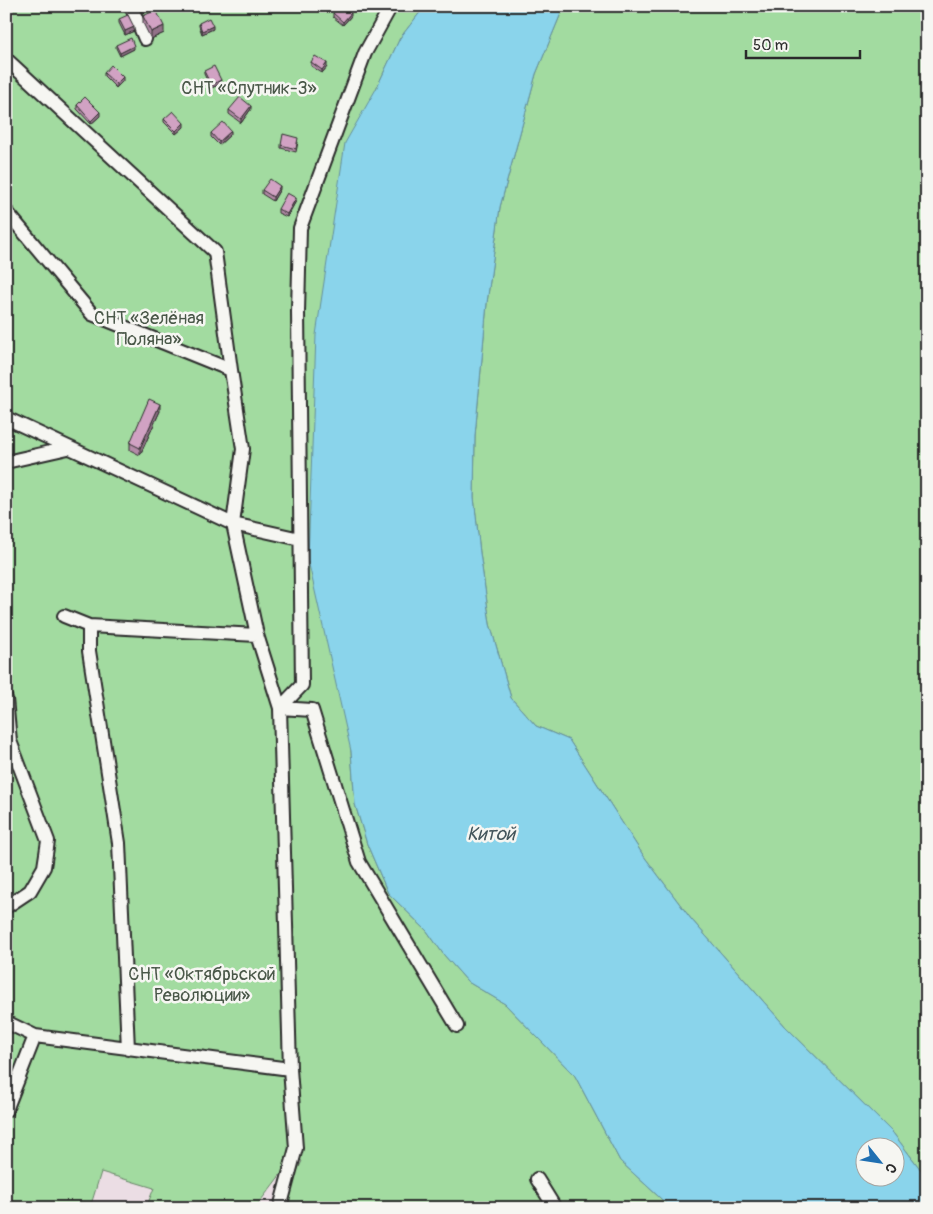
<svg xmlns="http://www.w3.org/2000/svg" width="933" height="1214" font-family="Pangolin,sans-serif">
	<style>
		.green { fill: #a2dba0; stroke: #668366 }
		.water { fill: #8ad4eb; stroke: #64909e; fill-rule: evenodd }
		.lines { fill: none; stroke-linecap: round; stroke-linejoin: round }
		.street-casing { stroke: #2b2b2b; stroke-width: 16 }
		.street { stroke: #f6f6f2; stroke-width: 12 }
		.wall { fill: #b48ba8; stroke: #2b2b2b }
		.shaded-wall { fill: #927188; stroke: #2b2b2b }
		.building { fill: #d1a2c3; stroke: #2b2b2b }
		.labels { text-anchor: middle; stroke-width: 5; stroke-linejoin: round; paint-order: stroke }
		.park-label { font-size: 18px; fill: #495748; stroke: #f6f6f2 }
		.water-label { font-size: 19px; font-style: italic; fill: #43555b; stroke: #f6f6f2 }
	</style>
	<rect width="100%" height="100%" fill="#ebdde4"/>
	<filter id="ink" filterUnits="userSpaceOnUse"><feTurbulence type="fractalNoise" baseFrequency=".02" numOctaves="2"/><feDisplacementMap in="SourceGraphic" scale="10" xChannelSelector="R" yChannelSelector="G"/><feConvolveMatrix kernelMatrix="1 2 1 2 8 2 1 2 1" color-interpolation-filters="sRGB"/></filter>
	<g filter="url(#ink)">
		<path class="green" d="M 6,6 L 425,6 L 400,38 L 376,89 L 351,751 L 355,804 L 367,844 L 388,893 L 427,931 L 444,955 L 468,982 L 505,1004 L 575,1076 L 620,1161 L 671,1208 L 279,1208 L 302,1161 L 294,1157 L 255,1208 L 146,1208 L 154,1188 L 101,1172 L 90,1208 L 6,1208 Z
			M 564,6 L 927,6 L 927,1178 L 893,1133 L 785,1026 L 691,919 L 643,855 L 569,740 L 536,726 L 511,698 L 490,624 L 480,553 L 474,497 L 475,436 L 487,303 L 500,207 L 536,74 Z"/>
		<path class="water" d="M 425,6 L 564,6 L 536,74 L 500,207 L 487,303 L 475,436 L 474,497 L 480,553 L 490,624 L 511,698 L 536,726 L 569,740 L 643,855 L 691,919 L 785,1026 L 893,1133 L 927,1178 L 927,1208 L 671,1208 L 620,1161 L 575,1076 L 505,1004 L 468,982 L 444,955 L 427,931 L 388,893 L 367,844 L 355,804 L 351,751 L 308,560 L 316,335 L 345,143 L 376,89 L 400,38 ZM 866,1146 L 896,1146 L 896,1176 L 866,1176 Z"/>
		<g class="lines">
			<defs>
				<path id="street" d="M 131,6 L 145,39
					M 6,59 L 215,252 L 231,370 L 243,449 L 233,524 L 257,635 L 280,708 L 290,1069 L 296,1148 L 280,1208
					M 6,211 L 92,314 L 231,370
					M 6,418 L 233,524 L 300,539
					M 6,462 L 68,448
					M 64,616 L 89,626 L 257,635
					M 89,626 L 89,651 L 119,843 L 128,1049
					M 6,699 L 10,741 L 48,841 L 44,867 L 30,891 L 6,907
					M 280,708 L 302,685 L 298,312 L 300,228 L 365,53 L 391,6
					M 280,708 L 312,710 L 359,862 L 457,1026
					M 6,1022 L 35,1036 L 290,1069
					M 6,1110 L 35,1036
					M 537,1179 L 555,1208"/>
			</defs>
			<use href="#street" class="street-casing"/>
			<use href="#street" class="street"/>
		</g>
		<path class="wall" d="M 333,13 L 351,16 L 343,25 L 333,17 Z
			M 143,16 L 164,33 L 151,39 L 143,23 Z
			M 119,19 L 134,31 L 125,35 L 119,23 Z
			M 199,23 L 213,29 L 202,34 L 199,26 Z
			M 116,45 L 134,49 L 120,56 L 116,48 Z
			M 311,62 L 327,67 L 322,73 L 311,66 Z
			M 204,71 L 221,84 L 211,88 L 204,74 Z
			M 104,73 L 123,81 L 116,88 L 104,76 Z
			M 77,105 L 100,116 L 91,124 L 77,109 Z
			M 251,109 L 241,123 L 229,114 L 229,110 Z
			M 164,119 L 184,127 L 176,134 L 164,122 Z
			M 211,133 L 231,134 L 219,145 L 211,137 Z
			M 298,142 L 296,152 L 281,148 L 281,145 Z
			M 280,189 L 273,201 L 262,194 L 262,190 Z
			M 296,201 L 287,217 L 278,213 L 278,209 Z
			M 160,411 L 140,455 L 130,450 L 130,443 Z"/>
		<path class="shaded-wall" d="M 149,6 L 152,6 L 152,8 L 143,13 L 143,9 Z
			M 351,13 L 351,16 L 343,25 L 343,22 Z
			M 164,26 L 164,33 L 151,39 L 151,32 Z
			M 213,26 L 213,29 L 202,34 L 202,31 Z
			M 134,27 L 134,31 L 125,35 L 125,31 Z
			M 134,46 L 134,49 L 120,56 L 120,53 Z
			M 327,63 L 327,67 L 322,73 L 322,70 Z
			M 123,77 L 123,81 L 116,88 L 116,84 Z
			M 221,80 L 221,84 L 211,88 L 211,85 Z
			M 251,106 L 251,109 L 241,123 L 241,119 Z
			M 100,112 L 100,116 L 91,124 L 91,121 Z
			M 184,123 L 184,127 L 176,134 L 176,131 Z
			M 231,131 L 231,134 L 219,145 L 219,142 Z
			M 280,186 L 280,189 L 273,201 L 273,197 Z
			M 296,198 L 296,201 L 287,217 L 287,214 Z
			M 160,404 L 160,411 L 140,455 L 140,448 Z"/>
		<path class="building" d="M 141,6 L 149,6 L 143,9 Z
			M 339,6 L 344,6 L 351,13 L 343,22 L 333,13 Z
			M 156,10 L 164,26 L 151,32 L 143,16 Z
			M 128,15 L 134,27 L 125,31 L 119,19 Z
			M 209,18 L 213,26 L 202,31 L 199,23 Z
			M 131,38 L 134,46 L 120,53 L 116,45 Z
			M 315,56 L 327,63 L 322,70 L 311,62 Z
			M 111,65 L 123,77 L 116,84 L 104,73 Z
			M 214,66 L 221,80 L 211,85 L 204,71 Z
			M 85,97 L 100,112 L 91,121 L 77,105 Z
			M 240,97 L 251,106 L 241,119 L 229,110 Z
			M 173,111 L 184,123 L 176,131 L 164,119 Z
			M 223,122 L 231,131 L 219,142 L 211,133 Z
			M 283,134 L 298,138 L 296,149 L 281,145 Z
			M 270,179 L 280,186 L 273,197 L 262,190 Z
			M 287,193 L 296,198 L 287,214 L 278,209 Z
			M 149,399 L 160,404 L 140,448 L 130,443 Z"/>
	</g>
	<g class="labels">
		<g class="park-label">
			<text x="249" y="94">СНТ «Спутник-3»</text>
			<text x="149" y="324">СНТ «Зелёная<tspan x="149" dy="21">Поляна»</tspan></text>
			<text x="202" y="980">СНТ «Октябрьской<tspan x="202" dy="21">Революции»</tspan></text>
		</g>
		<g class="water-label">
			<text x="491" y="840">Китой</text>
		</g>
	</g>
	<rect width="933" height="1214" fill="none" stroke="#f6f6f2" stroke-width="25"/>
	<rect x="12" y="12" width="908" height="1189" fill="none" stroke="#2b2b2b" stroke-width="2" filter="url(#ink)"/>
	<g transform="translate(880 1162) rotate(120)"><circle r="24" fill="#f6f6f2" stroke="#a5a5a2"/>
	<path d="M0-4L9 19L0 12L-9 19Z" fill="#1f6fb2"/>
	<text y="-8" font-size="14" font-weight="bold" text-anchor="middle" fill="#2b2b2b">С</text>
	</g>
	<path d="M746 50v8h114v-8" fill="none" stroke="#2b2b2b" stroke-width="2.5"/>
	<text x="753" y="50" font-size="15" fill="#2b2b2b" stroke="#f6f6f2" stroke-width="4" paint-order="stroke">50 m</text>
</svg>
